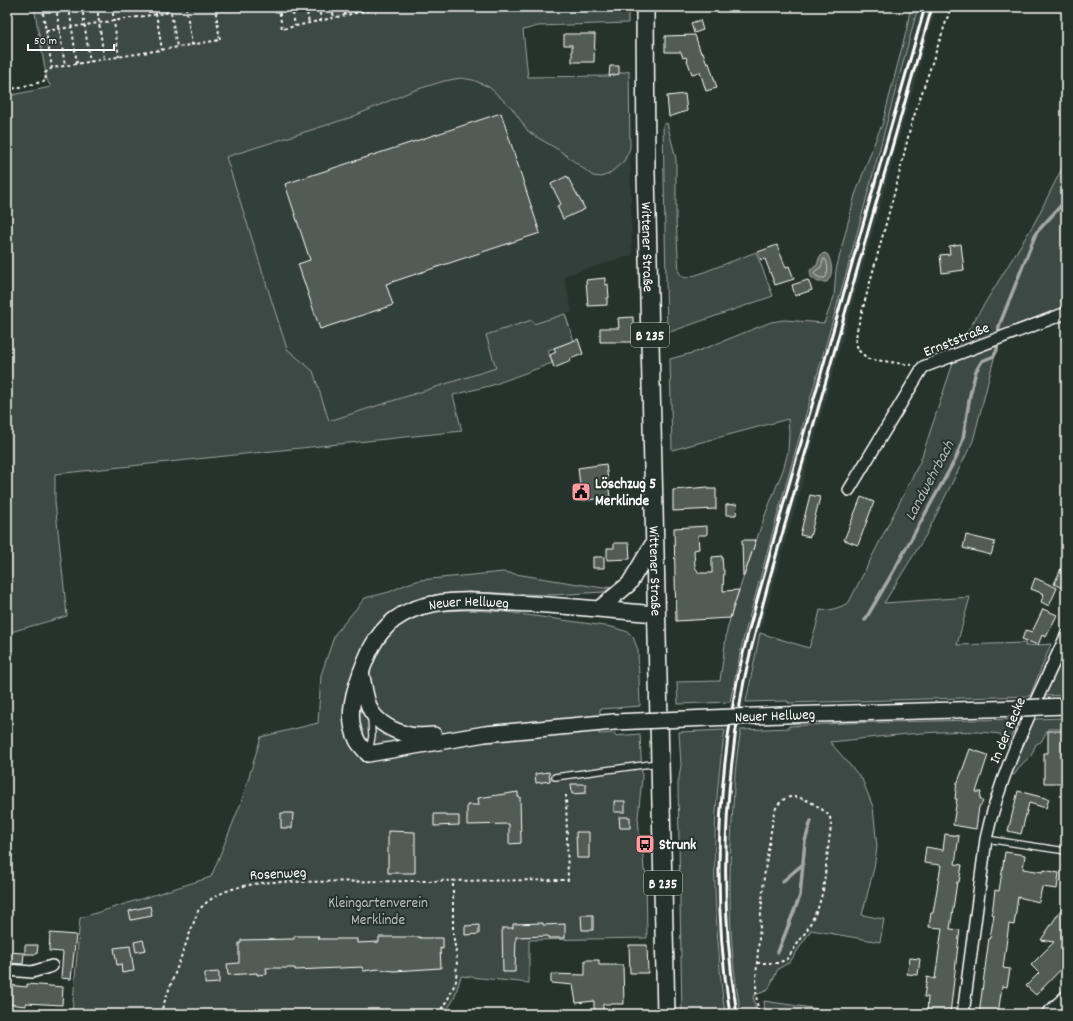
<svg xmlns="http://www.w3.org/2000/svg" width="1073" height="1021" font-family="Dekko,sans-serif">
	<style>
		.built { fill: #333f3a }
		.green { fill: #3e4944; stroke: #9ea4a2 }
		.water { fill: #67706c; stroke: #a4a9a7 }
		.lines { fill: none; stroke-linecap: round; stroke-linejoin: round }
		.shore { stroke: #c2c6c4; stroke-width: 1 }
		.stream { stroke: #a4a9a7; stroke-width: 3.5 }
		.building { fill: #515c57; stroke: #fff }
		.service-casing { stroke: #fff; stroke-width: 8 }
		.minor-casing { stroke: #fff; stroke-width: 14 }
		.secondary-casing { stroke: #fff; stroke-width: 18 }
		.primary-casing { stroke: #fff; stroke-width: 20 }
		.path { stroke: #fff; stroke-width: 2; stroke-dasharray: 3 3; stroke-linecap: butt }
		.service { stroke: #26332d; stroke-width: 5.5 }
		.minor { stroke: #26332d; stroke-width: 11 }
		.secondary { stroke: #26332d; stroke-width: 15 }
		.primary { stroke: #26332d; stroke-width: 17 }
		.rail { stroke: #fff; stroke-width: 3 }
		.secondary-bridge-casing { stroke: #fff; stroke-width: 18; stroke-linecap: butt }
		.secondary-bridge { stroke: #26332d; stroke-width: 15 }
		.labels { text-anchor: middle; stroke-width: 4; stroke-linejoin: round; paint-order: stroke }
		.shield { fill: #26332d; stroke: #bec2c0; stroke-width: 1 }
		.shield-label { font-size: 14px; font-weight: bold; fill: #fff }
		.street-label { font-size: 15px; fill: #fff; stroke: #26332d }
		.poi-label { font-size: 15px; font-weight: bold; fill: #fff; stroke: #26332d; text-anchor: start }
		.park-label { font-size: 15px; fill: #bbbfbe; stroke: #26332d }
		.water-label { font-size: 16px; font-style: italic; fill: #b3b8b6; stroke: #26332d }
	</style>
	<rect width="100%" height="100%" fill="#26332d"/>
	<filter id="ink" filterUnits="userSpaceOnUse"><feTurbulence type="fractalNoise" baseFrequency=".025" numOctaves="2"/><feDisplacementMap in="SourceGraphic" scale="8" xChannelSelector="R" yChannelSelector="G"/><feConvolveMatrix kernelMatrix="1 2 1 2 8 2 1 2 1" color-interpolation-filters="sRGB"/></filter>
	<g filter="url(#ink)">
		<path class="built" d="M 918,7 L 936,7 L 760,633 L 749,680 L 736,764 L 731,836 L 731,917 L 741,1014 L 725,1014 L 716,923 L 715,885 L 718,795 L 723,740 L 734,682 L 753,603 L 847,270 Z
			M 455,78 L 473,80 L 489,87 L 512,108 L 528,131 L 535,136 L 559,150 L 588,173 L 624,161 L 630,148 L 632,255 L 564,276 L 572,312 L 533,324 L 532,321 L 496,368 L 329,421 L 313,371 L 287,349 L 226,157 L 351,117 L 412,91 Z"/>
		<path class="green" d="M 34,7 L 628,7 L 628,23 L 538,26 L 523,30 L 528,77 L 609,76 L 629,71 L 630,148 L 624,161 L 609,174 L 601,177 L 593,176 L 559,150 L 535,136 L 528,131 L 512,108 L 489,87 L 473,80 L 461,78 L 444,81 L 412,91 L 352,117 L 226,157 L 287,349 L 313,371 L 329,421 L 496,368 L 486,335 L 532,320 L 534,324 L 565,314 L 574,341 L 548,350 L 552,363 L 493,385 L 453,395 L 462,431 L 55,474 L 55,502 L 67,616 L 7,633 L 7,96 L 51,87 L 47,80 Z
			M 908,7 L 918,7 L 847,270 L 786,484 L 743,640 L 730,702 L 678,704 L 677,682 L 720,681 L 727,630 L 734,605 L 765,515 L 783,470 L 788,452 L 789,432 L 788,419 L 672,450 L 670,359 L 696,352 L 771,322 L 784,320 L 824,323 L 834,297 L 836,270 L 855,195 L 877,136 L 882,125 L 907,28 L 910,9 Z
			M 667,123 L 676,159 L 676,219 L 679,273 L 685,278 L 699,274 L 756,252 L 773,296 L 667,333 L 663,125 Z
			M 1066,160 L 1066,307 L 1000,335 L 973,441 L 926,535 L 884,603 L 970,597 L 957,645 L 1026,643 L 1025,646 L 1051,644 L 1030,696 L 788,703 L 788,701 L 746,702 L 760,633 L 809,648 L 816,627 L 820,610 C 828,612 842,607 849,602 L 920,462 L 959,345 L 1035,222 Z
			M 503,572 L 603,588 L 611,587 L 618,581 L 604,592 L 553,595 L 469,592 L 451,593 L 433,595 L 443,611 L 467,610 L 506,612 L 612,627 L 628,632 L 633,637 L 638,650 L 640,706 L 600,709 L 599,734 L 615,733 L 615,736 L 640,734 L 642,778 L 638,817 L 640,845 L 643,856 L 644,871 L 646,872 L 647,938 L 529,940 L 529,983 L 461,976 L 454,999 L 444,1014 L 72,1014 L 80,918 L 211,877 L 241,803 L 261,737 L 318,723 L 321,675 L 335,634 L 365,598 L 389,592 L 407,584 L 420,580 Z
			M 1066,646 L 1066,695 L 1044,696 Z
			M 1066,718 L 1066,729 L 1048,729 L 1041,742 L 1036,744 L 1031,756 L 1022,764 L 1014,775 L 1011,774 L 1034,719 Z
			M 1019,719 L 1007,745 L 1000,734 C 947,727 883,737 830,742 L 862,779 L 873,807 L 877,847 L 874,868 L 862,915 L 884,919 L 880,942 L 811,930 L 790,962 L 778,969 L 768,990 L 753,996 L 757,1014 L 741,1014 C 728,947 728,876 733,808 C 734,782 736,756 741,730 L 789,728 L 789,726 L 845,723 Z
			M 725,730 C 713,803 712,879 719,953 C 720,973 722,994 725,1014 L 682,1014 L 678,784 L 681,765 L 679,732 Z
			M 764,1001 L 839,1012 L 852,1014 L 765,1014 Z"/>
		<path class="water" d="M 825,253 L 828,255 C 832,264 834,273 827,282 L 818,282 L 811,277 L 810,270 L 817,265 L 819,258 L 822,254 Z"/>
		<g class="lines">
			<path class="shore" d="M 824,259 L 826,260 C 828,266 829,272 825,278 L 820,278 L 815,275 L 814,272 L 821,267 Z"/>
			<path class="stream" d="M 865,620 L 893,572 L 956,458 L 963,439 L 970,395 L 976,371 L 982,361 L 994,356 L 997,350 L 999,326 L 1036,233 L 1066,200
				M 783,881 L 803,864
				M 778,952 L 800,896 L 805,841 L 811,821"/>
		</g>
		<path class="building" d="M 700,20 L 703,30 L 694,33 L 691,23 Z
			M 564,34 L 595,34 L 594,62 L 572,62 L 572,45 L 564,45 Z
			M 695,35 L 701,53 L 703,52 L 707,64 L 709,63 L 717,88 L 706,91 L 700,72 L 692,74 L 686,57 L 683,58 L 681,52 L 665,52 L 665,36 Z
			M 610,66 L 619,66 L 619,74 L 609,76 Z
			M 685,94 L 687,111 L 669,117 L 667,96 Z
			M 501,113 L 540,233 L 386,284 L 393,305 L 320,329 L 298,264 L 310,260 L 285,184 Z
			M 567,176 L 585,209 L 563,219 L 557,206 L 561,204 L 551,184 Z
			M 961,244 L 964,270 L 942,273 L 940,255 L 950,254 L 949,246 Z
			M 777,245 L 784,263 L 786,267 L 789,266 L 794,279 L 775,285 L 765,259 L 761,260 L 758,252 Z
			M 605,278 L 605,285 L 608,284 L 609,298 L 607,298 L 607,305 L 588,306 L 586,280 Z
			M 808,280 L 812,290 L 795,296 L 792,285 Z
			M 633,317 L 633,342 L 600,342 L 600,328 L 619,328 L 618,318 Z
			M 578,339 L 583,354 L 570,359 L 571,361 L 554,368 L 550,355 L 556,352 L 554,348 Z
			M 606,464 L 610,497 L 582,501 L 578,468 Z
			M 708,487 L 708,489 L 716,489 L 716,509 L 673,511 L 673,490 Z
			M 810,495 L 820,497 L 810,537 L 800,535 Z
			M 861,497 L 874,502 L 858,545 L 844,540 Z
			M 737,504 L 736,515 L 726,515 L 726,505 Z
			M 707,526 L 707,535 L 698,535 L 699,549 L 694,550 L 695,567 L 699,573 L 712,573 L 712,557 L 722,556 L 723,570 L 724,570 L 723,591 L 739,590 L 730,618 L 676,621 L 674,528 Z
			M 966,535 L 995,542 L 991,555 L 963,548 Z
			M 742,540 L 756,540 L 744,576 L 743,576 Z
			M 614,543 L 629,543 L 630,559 L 607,560 L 607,548 L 614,548 Z
			M 593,557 L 604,557 L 604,568 L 593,568 Z
			M 1066,558 L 1066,590 L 1054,584 Z
			M 1035,578 L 1057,588 L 1049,606 L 1041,602 L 1044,594 L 1031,589 Z
			M 1043,609 L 1057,615 L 1046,637 L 1042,635 L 1038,645 L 1022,639 L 1026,630 L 1032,632 Z
			M 1048,731 L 1066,731 L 1064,783 L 1044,783 L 1044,753 L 1048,753 Z
			M 970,749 L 988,755 L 976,792 L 981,792 L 980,798 L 983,802 L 979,807 L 976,829 L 953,825 L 957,799 L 955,799 L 957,782 L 958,782 Z
			M 549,772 L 550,781 L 536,783 L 535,774 Z
			M 571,784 L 586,784 L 586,793 L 572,794 Z
			M 1018,791 L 1049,799 L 1046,808 L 1029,803 L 1021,834 L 1008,831 Z
			M 518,792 L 518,797 L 520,797 L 521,843 L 509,844 L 509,824 L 467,825 L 467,805 L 479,805 L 478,798 Z
			M 614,801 L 625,801 L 625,812 L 614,812 Z
			M 281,813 L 293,813 L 292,828 L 281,828 Z
			M 434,814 L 446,814 L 446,816 L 459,816 L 459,825 L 434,826 Z
			M 619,817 L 630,817 L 630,828 L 620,828 Z
			M 388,831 L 415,832 L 415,873 L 388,873 Z
			M 576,832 L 589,832 L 589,858 L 577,858 Z
			M 945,834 L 959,836 L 955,864 L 962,865 L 959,882 L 957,882 L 950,929 L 960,930 L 959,937 L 950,1014 L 927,1014 L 928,997 L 924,997 L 927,977 L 935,979 L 942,928 L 929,927 L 931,913 L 933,913 L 941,865 L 924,863 L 926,847 L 943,850 Z
			M 1005,852 L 1025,855 L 1023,869 L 1043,872 L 1044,870 L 1059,873 L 1057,889 L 1042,887 L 1039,902 L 1018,897 L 1014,925 L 1009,924 L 1003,968 L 1010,969 L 1007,987 L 1002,986 L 998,1014 L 979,1014 L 989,938 L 990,938 L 994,915 L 992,914 L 995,890 L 999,891 Z
			M 1066,902 L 1066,964 L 1036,995 L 1026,986 L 1039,973 L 1031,965 L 1054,942 L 1041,940 Z
			M 150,906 L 152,916 L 131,920 L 129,911 Z
			M 581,915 L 593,915 L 593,930 L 582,930 Z
			M 543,923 L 543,925 L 565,924 L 565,938 L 548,938 L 548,936 L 516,937 L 515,972 L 503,972 L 502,928 L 513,928 L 513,924 Z
			M 479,925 L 479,934 L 465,935 L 465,926 Z
			M 50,933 L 76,935 L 71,979 L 61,978 L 63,952 L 49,951 Z
			M 294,936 L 318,936 L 319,939 L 357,939 L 357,943 L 379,942 L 379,937 L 420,937 L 420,938 L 443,938 L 443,949 L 440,948 L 441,968 L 394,971 L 379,969 L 363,971 L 362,967 L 295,970 L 295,968 L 266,968 L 267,974 L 257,975 L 257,973 L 228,975 L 227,964 L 239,963 L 239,943 L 241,943 L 241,940 L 294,939 Z
			M 143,940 L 146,950 L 136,952 L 134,942 Z
			M 25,945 L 38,945 L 37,954 L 25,954 Z
			M 629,945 L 647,945 L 648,973 L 630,973 Z
			M 130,946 L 134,971 L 122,973 L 121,964 L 117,965 L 114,948 Z
			M 7,952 L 24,953 L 23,964 L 7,963 Z
			M 910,958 L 920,959 L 918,975 L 907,974 Z
			M 585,960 L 599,960 L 599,965 L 623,965 L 624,1004 L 603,1004 L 603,1014 L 594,1014 L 594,1001 L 576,1003 L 573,985 L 551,983 L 551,974 L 585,975 Z
			M 219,972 L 219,983 L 205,984 L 205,973 Z
			M 27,984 L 63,987 L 62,1005 L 26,1003 L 26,1006 L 7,1004 L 7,985 L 27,987 Z"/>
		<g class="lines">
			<defs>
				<path id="service" d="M 369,752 L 372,736 L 371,717
					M 555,777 L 658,763
					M 986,839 L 1066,851"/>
				<path id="minor" d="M 849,490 L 923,367 L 1066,313
					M 7,970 L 32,972 L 52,966
					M 963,1014 L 986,839 C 1001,768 1036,702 1066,636
					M 1047,1014 L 1066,996"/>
				<g id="secondary">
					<path d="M 600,608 L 629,584 L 654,542"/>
					<path d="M 361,672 C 364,684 365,699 371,711 C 379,724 395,732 410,735 C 417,737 427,735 434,735"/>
					<path d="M 1041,707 L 1066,706"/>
					<path d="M 783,715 L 1023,708"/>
					<path id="s1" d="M 614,722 L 485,734 L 368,754 C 365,750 359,745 357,740 C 347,720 352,698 359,678 C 367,655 374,636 394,620 C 405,612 420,606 433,604 C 458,599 486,601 511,603 C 560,605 608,610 656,614"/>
				</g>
				<g id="primary">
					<path id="s2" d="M 645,7 L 646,173 L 666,1014"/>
				</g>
			</defs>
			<use href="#service" class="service-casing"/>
			<use href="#minor" class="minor-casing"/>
			<use href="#secondary" class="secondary-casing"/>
			<use href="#primary" class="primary-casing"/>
			<path class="path" d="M 42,7 L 52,68
				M 56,7 L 65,66
				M 69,7 L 77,64
				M 82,7 L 90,62
				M 97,7 L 104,59
				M 112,7 L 119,57
				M 155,7 L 162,50
				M 170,7 L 177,47
				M 186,7 L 192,45
				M 279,7 L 282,29 L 383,7
				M 292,7 L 295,26
				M 306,7 L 309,23
				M 319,7 L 321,20
				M 332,7 L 334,18
				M 344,7 L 345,15
				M 357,7 L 358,12
				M 215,10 L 228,7
				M 46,31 L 171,12
				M 7,90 L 46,81 L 45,73 L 52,68 L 220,40 L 215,7
				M 1061,302 L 1066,295
				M 912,365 L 868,359 L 858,350 L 856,341 L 857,330 L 897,183 L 911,125 L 951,7
				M 757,963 L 778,963 L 787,959 L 807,930 L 818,908 L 823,891 L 831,825 L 830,817 C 824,809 804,796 792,797 C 783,797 777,805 774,812 L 764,877 L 757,963 C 756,980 755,997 759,1014
				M 160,1014 L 198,911 C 216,889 247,884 273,882 L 568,880 L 566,795
				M 438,1014 L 448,999 L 456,981 L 457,960 L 453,933 L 453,880"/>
			<use href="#service" class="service"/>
			<use href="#minor" class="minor"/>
			<use href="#secondary" class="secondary"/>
			<use href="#primary" class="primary"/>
			<path class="rail" d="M 730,1014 C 714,910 716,802 734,698 C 741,656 753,614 765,572 C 780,515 796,459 813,402 C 850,270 887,139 925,7
				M 737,1014 C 720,910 723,802 741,698 C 747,658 760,617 770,577 C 787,519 803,460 820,402 C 857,270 894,139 932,7"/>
			<defs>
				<path id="secondary-bridge" d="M 1023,708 L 1041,707
					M 614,722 L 783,715"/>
			</defs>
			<use href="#secondary-bridge" class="secondary-bridge-casing"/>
			<use href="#secondary-bridge" class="secondary-bridge"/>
		</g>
	</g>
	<defs>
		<symbol id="civic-square" viewBox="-11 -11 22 22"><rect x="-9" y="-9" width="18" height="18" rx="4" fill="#ff9aa2" stroke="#26332d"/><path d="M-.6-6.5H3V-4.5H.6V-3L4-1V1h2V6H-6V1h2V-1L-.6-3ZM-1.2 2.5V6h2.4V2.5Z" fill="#111"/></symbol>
		<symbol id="bus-square" viewBox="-11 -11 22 22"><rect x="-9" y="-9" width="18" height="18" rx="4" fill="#ff9aa2" stroke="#26332d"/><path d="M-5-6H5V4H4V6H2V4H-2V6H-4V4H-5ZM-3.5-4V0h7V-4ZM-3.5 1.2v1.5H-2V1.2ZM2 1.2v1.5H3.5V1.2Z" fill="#111"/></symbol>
	</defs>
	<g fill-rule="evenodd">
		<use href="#civic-square" x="570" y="481" width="22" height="22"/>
		<use href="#bus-square" x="634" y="833" width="22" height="22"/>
	</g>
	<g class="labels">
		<g class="shield">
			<rect x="631" y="323" width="38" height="24" rx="3"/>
			<rect x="644" y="871" width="38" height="24" rx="3"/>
		</g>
		<g class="shield-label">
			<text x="650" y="340">B 235</text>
			<text x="663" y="888">B 235</text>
		</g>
		<g class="street-label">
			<text dy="5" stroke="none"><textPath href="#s2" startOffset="240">Wittener Straße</textPath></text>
			<text transform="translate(956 339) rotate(-22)" y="5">Ernststraße</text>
			<text dy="5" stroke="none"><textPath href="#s2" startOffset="564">Wittener Straße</textPath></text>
			<text dy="5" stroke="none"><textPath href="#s1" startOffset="477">Neuer Hellweg</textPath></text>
			<text transform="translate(775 715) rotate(-2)" y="5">Neuer Hellweg</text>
			<text transform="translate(1007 730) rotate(-67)" y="5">In der Recke</text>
			<text transform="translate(278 873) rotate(-3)" y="5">Rosenweg</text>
		</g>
		<g class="poi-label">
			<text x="595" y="488">Löschzug 5<tspan x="595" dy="17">Merklinde</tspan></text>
			<text x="659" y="849">Strunk</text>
		</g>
		<g class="park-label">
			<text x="378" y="907">Kleingartenverein<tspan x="378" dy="17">Merklinde</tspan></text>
		</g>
		<g class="water-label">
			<text transform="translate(928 480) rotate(-62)" y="6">Landwehrbach</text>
		</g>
	</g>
	<rect width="1073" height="1021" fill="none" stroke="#26332d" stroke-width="24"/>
	<rect x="12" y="12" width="1049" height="997" fill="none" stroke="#fff" stroke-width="1.5" filter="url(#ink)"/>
	<path d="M28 44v6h86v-6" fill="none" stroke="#ffffff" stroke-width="2"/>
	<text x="34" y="44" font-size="12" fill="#ffffff" stroke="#26332d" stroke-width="3" paint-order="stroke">50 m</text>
</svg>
